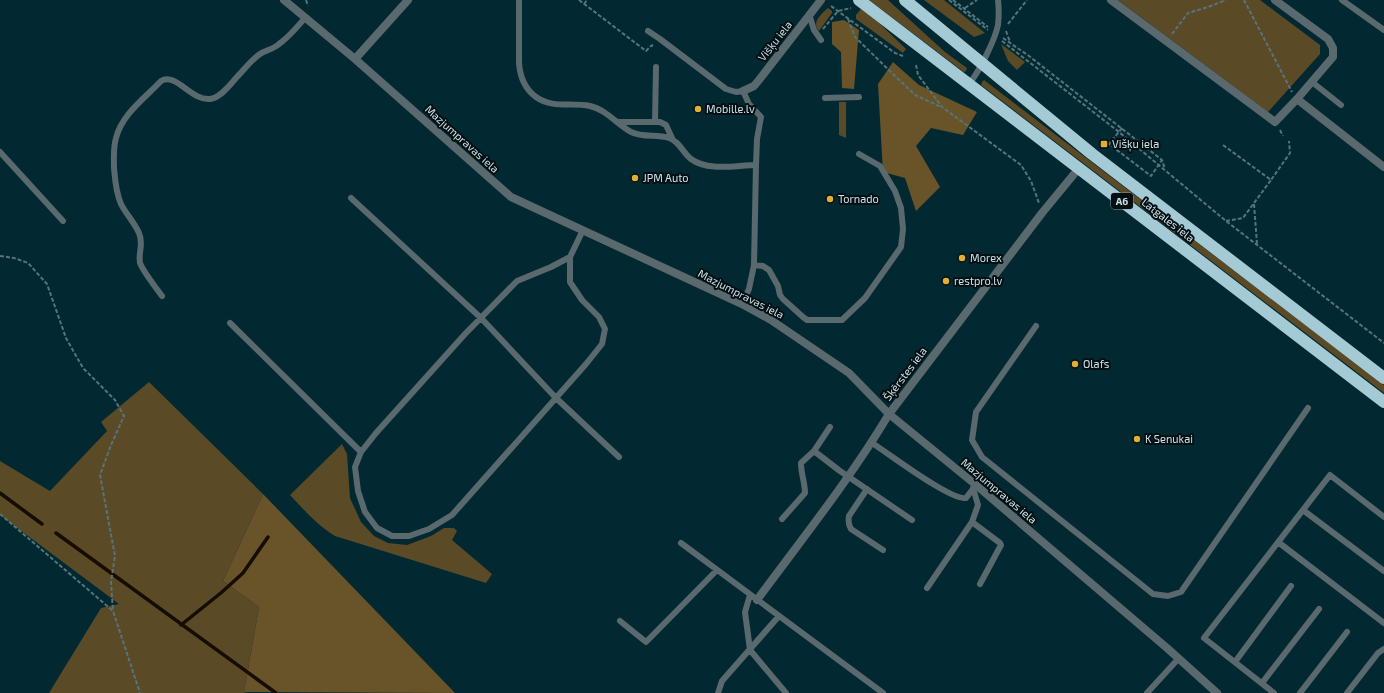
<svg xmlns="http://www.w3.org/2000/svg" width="1384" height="693" font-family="'Exo 2',sans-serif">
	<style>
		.green { fill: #5a4a26 }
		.forest { fill: #685428 }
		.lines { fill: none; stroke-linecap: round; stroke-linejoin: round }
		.stream { stroke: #160c00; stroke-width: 3.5 }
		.path { stroke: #56747b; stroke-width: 2; stroke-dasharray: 4 2; stroke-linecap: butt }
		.lane { stroke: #5a696d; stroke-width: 6 }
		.street { stroke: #5a696d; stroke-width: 8 }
		.highway { stroke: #a4cbd5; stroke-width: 12 }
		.poi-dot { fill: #e1af34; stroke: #030f13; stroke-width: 1.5 }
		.labels { text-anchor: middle; stroke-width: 4; stroke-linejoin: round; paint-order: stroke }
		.shield { fill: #030f13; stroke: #91a2a7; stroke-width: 1 }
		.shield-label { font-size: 10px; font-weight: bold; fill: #cee1e6 }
		.street-label { font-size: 11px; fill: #cee1e6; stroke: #030f13 }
		.poi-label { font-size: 11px; fill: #cee1e6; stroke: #030f13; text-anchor: start }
	</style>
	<rect width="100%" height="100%" fill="#022931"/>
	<path class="green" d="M 869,0 L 888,0 L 945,52 L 967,68 L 966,71 L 964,72 Z
		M 924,0 L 944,0 L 985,33 L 974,37 Z
		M 1118,0 L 1260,0 L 1320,45 L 1320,54 L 1268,112 Z
		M 828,8 L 832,11 L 832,13 L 819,31 C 811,23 821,14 828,8 Z
		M 861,9 L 878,22 L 906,49 L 903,53 L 856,19 L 856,15 Z
		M 1001,44 L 1025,62 L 1017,70 L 1008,61 Z
		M 984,80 L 1384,385 L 1384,393 L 981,85 L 982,82 Z
		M 839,102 L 846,102 L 846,138 L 839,135 Z
		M 149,382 L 263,494 L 223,581 L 259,607 L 244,692 L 246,693 L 49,693 L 101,608 L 119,604 L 0,515 L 0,461 L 50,491 L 107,431 L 101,422 Z
		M 342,444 L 347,454 L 350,498 L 361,522 L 374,536 L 388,543 L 407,545 L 431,536 L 444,528 L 454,528 L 457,531 L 452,540 L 492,574 L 486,583 L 335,536 C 317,525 304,510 290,495 Z"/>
	<path class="forest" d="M 844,20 L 859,30 L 854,89 L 842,88 L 841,52 L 832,44 L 832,22 Z
		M 893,62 L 919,85 L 977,112 L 963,135 L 931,128 L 916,146 L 940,187 L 916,211 L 905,178 L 883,172 L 878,84 Z
		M 263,494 L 455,693 L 244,692 L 259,607 L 223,581 Z"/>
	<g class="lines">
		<path class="stream" d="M 0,493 L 42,524
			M 56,533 L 276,693
			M 181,625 L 222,592 L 243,573 L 268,537"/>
		<path class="path" d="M 306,0 L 308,6
			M 579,0 L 646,51 L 651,46 L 653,45
			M 949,0 L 988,30
			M 953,0 L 988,27
			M 1244,0 L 1292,92
			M 584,4 L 587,0
			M 831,6 L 895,53 L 903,56
			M 965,8 L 977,0
			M 848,19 L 855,37 L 896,77 L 915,95 L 941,107
			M 1008,24 L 1027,0
			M 823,29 L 838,11 L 851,8
			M 1006,31 L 1010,42
			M 1172,34 L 1188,13 L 1208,7 L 1226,0
			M 1003,38 L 1029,56 L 1162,160 L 1165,169
			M 1002,41 L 1119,132 L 1226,221 L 1384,343
			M 916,65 L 918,75 L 942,107 L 1021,165 L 1031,181 L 1039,203
			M 1122,128 L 1109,144 L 1151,176 L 1162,160
			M 1280,130 L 1283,136
			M 1223,145 L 1271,180 L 1290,153 L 1289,141
			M 1254,204 L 1257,244
			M 1226,221 L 1243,218 L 1271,180
			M 0,256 L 14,258 L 28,263 L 47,284 L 66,338 L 83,368 L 115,400 L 124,416 L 111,445 L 100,475 L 115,556 L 111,582 L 113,611
			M 0,514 L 113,611 L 140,693"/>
		<path class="lane" d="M 519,0 L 519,63 C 520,77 525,89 536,97 C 553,109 571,102 590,106 C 605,109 617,124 631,132 C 643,138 657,134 669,138 C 679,141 683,153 691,159 C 709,172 736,165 756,165 L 757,139 L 761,117 L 749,104 L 743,91 L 736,92 L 726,89 L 660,39 L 648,31
			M 1342,0 L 1384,30
			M 809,14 L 814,30 L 821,40
			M 1312,82 L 1341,105
			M 969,84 C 979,72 995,40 998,25 C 999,16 999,9 998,0
			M 825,98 L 859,97
			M 617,122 L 660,122 L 666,125 L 672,138
			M 655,122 L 656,67
			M 0,152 L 63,221
			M 351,198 L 481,318 L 556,398 L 619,457
			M 570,257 L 570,282 L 582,300 L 599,317 L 605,329 L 602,344 L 586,364 L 452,515 L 429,529 L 409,536 L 392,536 L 377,528 L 365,512 L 358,491 L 355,467 L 361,452 L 376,433 L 465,334 L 517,281 L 551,267 L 570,257 L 583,230
			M 754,265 L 763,266 L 769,270 L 778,286 L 780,295 L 783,299 L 803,317 L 807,320 L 842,320 L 865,298 L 901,247 L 903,229 L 901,208 L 895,191 L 880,166 L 859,154
			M 162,296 C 156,288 143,271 140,263 C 138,252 144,244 139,233 C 134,222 126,214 121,204 C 116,193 115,180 114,168 C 114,158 113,148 116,138 C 122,114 145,98 161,81 C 176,72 191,101 210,99 C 220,98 230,85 236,78 C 244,70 251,60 260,54 C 266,50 274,49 279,44 C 289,37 297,27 305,18
			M 742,304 L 749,289 L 754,265 L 756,165
			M 230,323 L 361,452
			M 1036,326 L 976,412 L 972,440 L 982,457 L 1153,594 L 1168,596 L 1181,592 L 1308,408
			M 830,427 L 814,451 L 840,471 L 912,520
			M 872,443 C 888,453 951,501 966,498 L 976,485
			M 867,489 L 849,516 C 848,521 848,524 851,529 L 883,550
			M 1303,510 L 1384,571
			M 782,519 L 805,493 C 805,483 801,474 801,463 L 814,451
			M 972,522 L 1000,543 L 1001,545 L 980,584
			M 1278,542 L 1384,623
			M 681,543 L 883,693
			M 927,588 L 972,522 L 978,505 L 973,488
			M 750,595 L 745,612 L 750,650 L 786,693
			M 620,621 L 646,642 L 717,570
			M 1235,662 L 1291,586
			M 1262,683 L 1319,609
			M 718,693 L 722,681 L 779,616
			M 1147,693 L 1179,658
			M 1274,693 L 1204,638 L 1330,475 L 1384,517
			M 1300,693 L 1347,632
			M 1347,693 L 1378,653 L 1384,649"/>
		<path class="street" d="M 284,0 L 355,59 L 511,197 L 742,304 L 771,320 L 849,373 L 889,414 L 976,485 L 1167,648 L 1217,693
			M 1111,0 L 1275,122 L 1297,99 L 1333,57 L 1333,48 L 1328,39 L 1275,0
			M 355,59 L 408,0
			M 743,91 L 754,86 L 759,80 L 821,0
			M 1297,99 L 1384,167
			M 757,600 C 802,539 850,479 889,414 L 1042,213 L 1079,168"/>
		<path class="highway" d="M 859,0 L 1384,402
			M 905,0 L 1092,154 L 1384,378"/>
	</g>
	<g class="poi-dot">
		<circle cx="698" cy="109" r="4"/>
		<rect x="1100" y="140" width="8" height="8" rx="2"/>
		<circle cx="635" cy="178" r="4"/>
		<circle cx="830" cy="199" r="4"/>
		<circle cx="962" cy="258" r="4"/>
		<circle cx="946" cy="281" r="4"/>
		<circle cx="1075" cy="364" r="4"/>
		<circle cx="1137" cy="439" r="4"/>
	</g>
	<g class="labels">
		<rect class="shield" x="1111" y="193" width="22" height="16" rx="3"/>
		<g class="shield-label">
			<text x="1122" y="205">A6</text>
		</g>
		<g class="street-label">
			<text transform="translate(775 41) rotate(-52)" y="4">Višķu iela</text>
			<text transform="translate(462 139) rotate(42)" y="4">Mazjumpravas iela</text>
			<text transform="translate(1168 220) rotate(38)" y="4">Latgales iela</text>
			<text transform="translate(741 294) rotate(27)" y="4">Mazjumpravas iela</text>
			<text transform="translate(905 374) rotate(-53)" y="4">Šķērstes iela</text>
			<text transform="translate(999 491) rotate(40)" y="4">Mazjumpravas iela</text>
		</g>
		<g class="poi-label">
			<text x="706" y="113">Mobille.lv</text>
			<text x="1112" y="148">Višķu iela</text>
			<text x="643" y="182">JPM Auto</text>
			<text x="838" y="203">Tornado</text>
			<text x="970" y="262">Morex</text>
			<text x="954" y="285">restpro.lv</text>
			<text x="1083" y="368">Olafs</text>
			<text x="1145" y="443">K Senukai</text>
		</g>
	</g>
</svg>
